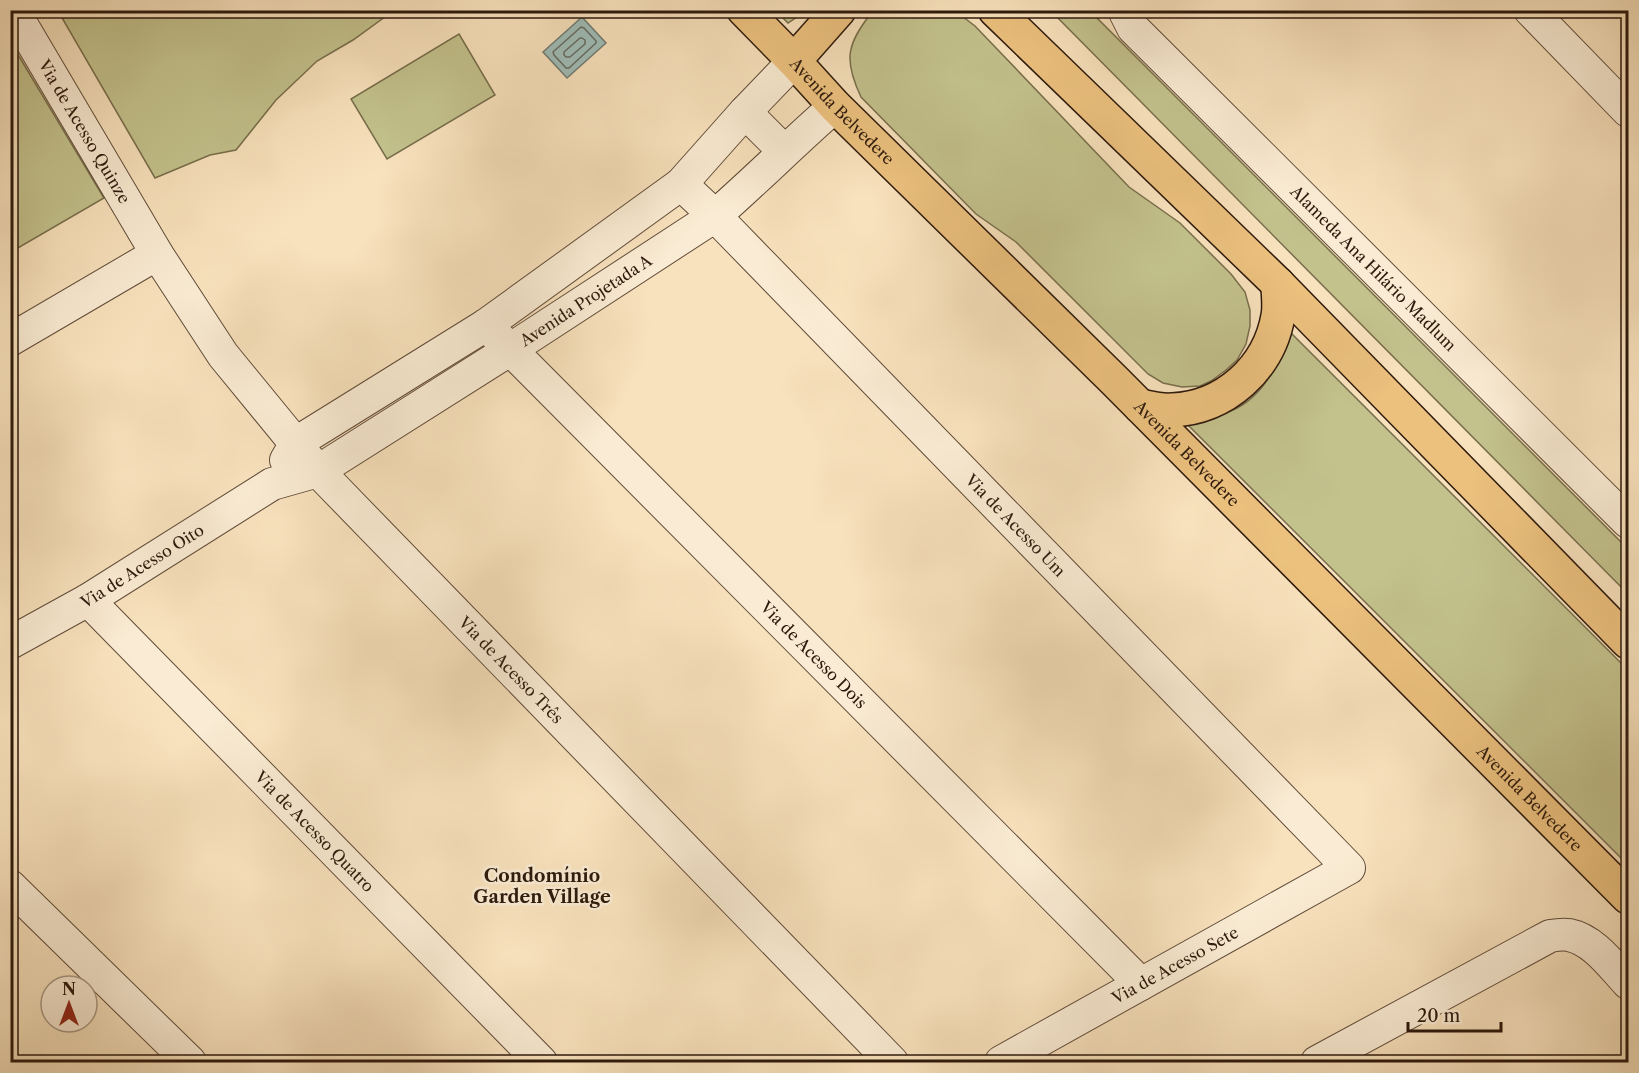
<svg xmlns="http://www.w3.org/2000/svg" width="1639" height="1073" font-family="'Libre Caslon Text',serif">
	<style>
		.green { fill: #c3c28d; stroke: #786e4c; stroke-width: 1.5 }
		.water { fill: #9fbdb7; stroke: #717b73; stroke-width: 1.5 }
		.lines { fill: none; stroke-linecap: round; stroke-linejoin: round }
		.shore { stroke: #666b62; stroke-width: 1.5 }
		.minor-casing { stroke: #604b38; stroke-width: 34 }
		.major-casing { stroke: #2d190c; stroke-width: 36 }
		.minor { stroke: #faecd4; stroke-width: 32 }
		.major { stroke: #ecc17e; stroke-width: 33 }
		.labels { text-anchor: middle; stroke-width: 5; stroke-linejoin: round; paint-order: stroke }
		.street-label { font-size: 16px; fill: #2d190c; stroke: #faecd4 }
		.neighbourhood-label { font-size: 18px; font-weight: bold; fill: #2d190c; stroke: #faecd4 }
	</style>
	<rect width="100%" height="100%" fill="#f8e2bd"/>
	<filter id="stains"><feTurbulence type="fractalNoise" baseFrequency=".00333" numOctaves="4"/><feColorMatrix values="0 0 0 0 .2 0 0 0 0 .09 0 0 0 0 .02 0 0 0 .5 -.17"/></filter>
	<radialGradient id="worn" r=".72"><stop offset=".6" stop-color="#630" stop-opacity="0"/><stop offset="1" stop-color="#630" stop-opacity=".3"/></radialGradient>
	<path class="green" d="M 954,10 L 975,26 L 1129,187 L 1180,223 L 1231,274 L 1245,292 L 1250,310 L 1250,326 L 1246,344 L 1237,360 L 1226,370 L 1211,381 L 1200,386 L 1182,387 L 1163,383 L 1148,374 L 1016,242 L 976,214 L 861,97 C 843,59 847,44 872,12 L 875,10 Z
		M 58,11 L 393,11 L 353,40 L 317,61 L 276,100 L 236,150 L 210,155 L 155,178 Z
		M 776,11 L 806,11 L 788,23 Z
		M 1051,11 L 1090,11 L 1628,549 L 1628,594 Z
		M 459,34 L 495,95 L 387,159 L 351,99 Z
		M 11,43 L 104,198 L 11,252 L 10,252 Z
		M 1289,331 L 1628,670 L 1628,865 L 1184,421 C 1198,419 1212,417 1225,413 C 1261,402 1280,364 1289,331 Z"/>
	<path class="water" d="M 582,17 L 606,43 L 567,78 L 543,52 Z"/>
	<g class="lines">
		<path class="shore" d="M 581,27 L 584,28 L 596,41 L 596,43 L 569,68 L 566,68 L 554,55 L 553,52 Z
			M 580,38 L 582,38 L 585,40 L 585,44 L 570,57 L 566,57 L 564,55 L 564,52 Z"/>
		<defs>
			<g id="minor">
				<path id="s1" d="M 13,10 L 157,254 L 223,355 L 318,471 L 892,1062"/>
				<path id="s2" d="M 1124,10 L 1133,28 L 1628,522"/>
				<path d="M 1530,10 L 1628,111"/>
				<path d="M 745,112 L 784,151"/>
				<path id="s3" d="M 681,184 L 715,216 L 1349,868 L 1001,1062"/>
				<path id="s4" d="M 486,325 L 1141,984"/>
				<path d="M 10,340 L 157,254"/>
				<path d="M 286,460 L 296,443 L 486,325 L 681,184 L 745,112 L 794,61"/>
				<path id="s5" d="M 88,600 L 541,1062"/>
				<path id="s6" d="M 10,643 L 88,600 L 272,484 L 318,471 L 511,349 L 715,216 C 756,180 794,142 835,106"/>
				<path d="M 10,886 L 190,1062"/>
				<path d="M 1317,1062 L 1550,936 C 1556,935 1563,934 1569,935 C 1594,940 1612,966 1628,983"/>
			</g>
			<g id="major">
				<path id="s7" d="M 744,10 L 794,61 L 835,106 L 1114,380 L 1628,897"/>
				<path d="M 995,10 L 1278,284 L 1628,642"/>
				<path d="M 794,61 L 839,10"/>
				<path d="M 1140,406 C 1150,408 1162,411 1172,410 C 1225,408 1269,368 1278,316 C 1280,306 1278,294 1278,284"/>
			</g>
		</defs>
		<use href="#minor" class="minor-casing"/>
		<use href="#major" class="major-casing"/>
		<use href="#minor" class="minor"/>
		<use href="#major" class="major"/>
	</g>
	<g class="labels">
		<g class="street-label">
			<text dy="6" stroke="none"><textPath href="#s7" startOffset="141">Avenida Belvedere</textPath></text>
			<text dy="6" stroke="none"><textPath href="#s1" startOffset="141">Via de Acesso Quinze</textPath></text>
			<text dy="6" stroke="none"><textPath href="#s2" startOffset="360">Alameda Ana Hilário Madlum</textPath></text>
			<text dy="6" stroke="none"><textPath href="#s6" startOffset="672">Avenida Projetada A</textPath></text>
			<text dy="6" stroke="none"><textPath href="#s7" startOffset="627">Avenida Belvedere</textPath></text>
			<text dy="6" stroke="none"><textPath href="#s3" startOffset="478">Via de Acesso Um</textPath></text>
			<text dy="6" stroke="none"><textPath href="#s6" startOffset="153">Via de Acesso Oito</textPath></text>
			<text dy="6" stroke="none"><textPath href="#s4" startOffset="465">Via de Acesso Dois</textPath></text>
			<text dy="6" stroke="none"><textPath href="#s1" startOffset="831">Via de Acesso Três</textPath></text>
			<text dy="6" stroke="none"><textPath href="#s7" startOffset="1113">Avenida Belvedere</textPath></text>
			<text dy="6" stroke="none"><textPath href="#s5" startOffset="324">Via de Acesso Quatro</textPath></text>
			<text transform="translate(1175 965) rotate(-29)" y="6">Via de Acesso Sete</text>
		</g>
		<g class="neighbourhood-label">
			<text x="542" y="882">Condomínio<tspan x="542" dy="21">Garden Village</tspan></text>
		</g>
	</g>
	<rect width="1639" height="1073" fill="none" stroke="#f8e2bd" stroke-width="36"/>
	<rect x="12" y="12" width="1615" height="1049" fill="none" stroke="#2d190c" stroke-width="3"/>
	<rect x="18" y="18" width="1603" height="1037" fill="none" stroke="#2d190c" stroke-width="1.5"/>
	<g transform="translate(69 1004)"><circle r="28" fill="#faecd4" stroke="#a89884" stroke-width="1.5"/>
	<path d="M0-4.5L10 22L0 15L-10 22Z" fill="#8f2418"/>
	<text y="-9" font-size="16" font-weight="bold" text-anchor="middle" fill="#2d190c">N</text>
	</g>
	<path d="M1408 1022v9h93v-9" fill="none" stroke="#2d190c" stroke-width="3"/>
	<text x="1417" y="1022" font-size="18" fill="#2d190c" stroke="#faecd4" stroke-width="4.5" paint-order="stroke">20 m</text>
	<rect width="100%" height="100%" filter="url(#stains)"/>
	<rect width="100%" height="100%" fill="url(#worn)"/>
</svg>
